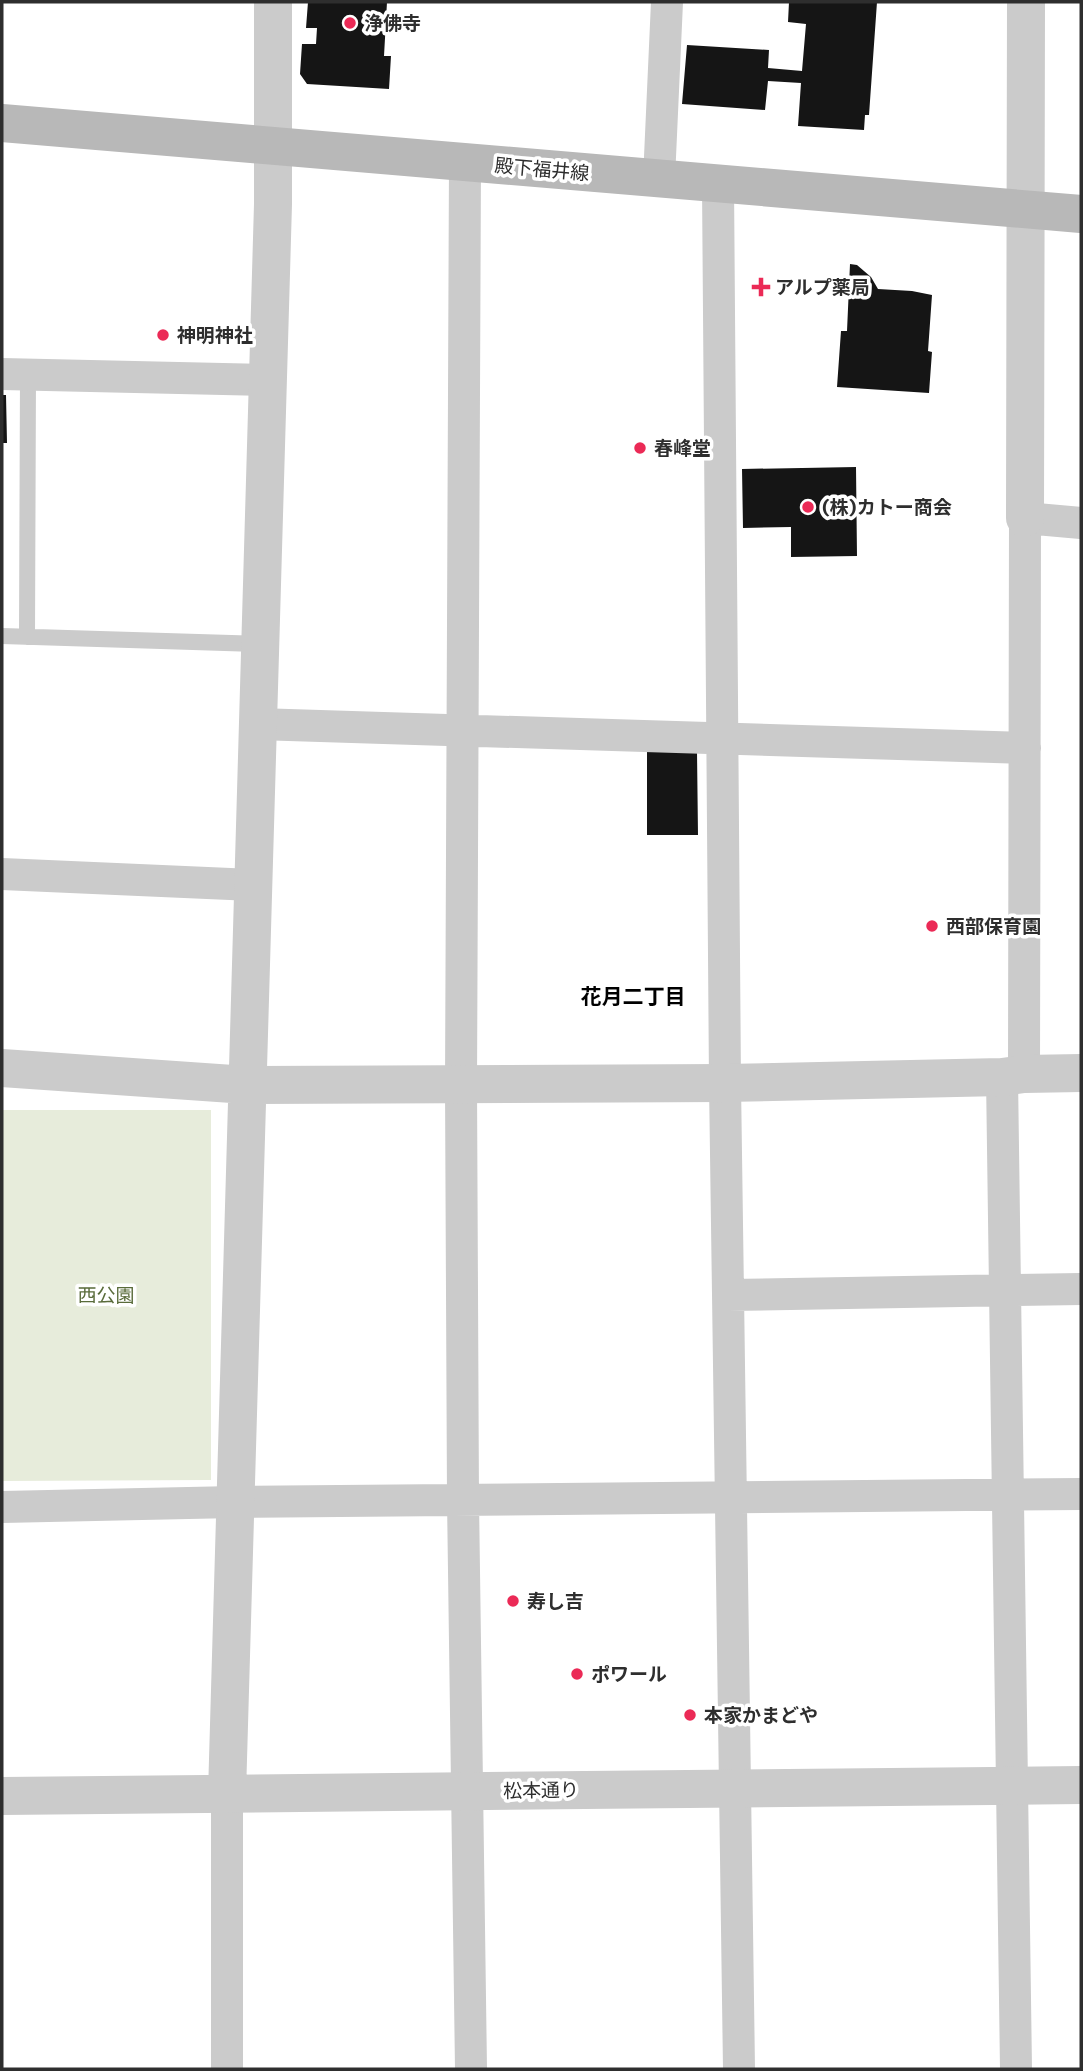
<svg xmlns="http://www.w3.org/2000/svg" width="1083" height="2071" font-family="Commissioner,'Noto Sans JP',sans-serif">
	<style>
		.green { fill: #e7ecdb }
		.building { fill: #151515 }
		.lines { fill: none; stroke-linecap: round; stroke-linejoin: round }
		.service { stroke: #cbcbcb; stroke-width: 16 }
		.minor { stroke: #cbcbcb; stroke-width: 32 }
		.tertiary { stroke: #cbcbcb; stroke-width: 38 }
		.secondary { stroke: #b8b8b8; stroke-width: 38 }
		.poi-dot { fill: #eb2a56; stroke: #fff; stroke-width: 2.5 }
		.labels { text-anchor: middle; stroke-width: 7; stroke-linejoin: round; paint-order: stroke }
		.poi-label { font-size: 19px; font-weight: bold; fill: #2e2e2e; stroke: #fff; text-anchor: start }
		.street-label { font-size: 19px; fill: #2e2e2e; stroke: #fff }
		.park-label { font-size: 19px; fill: #596b3a; stroke: #fff }
		.neighbourhood-label { font-size: 21px; font-weight: bold; fill: #000; stroke: #fff }
	</style>
	<rect width="100%" height="100%" fill="#fff"/>
	<path class="green" d="M 2,1110 L 211,1110 L 211,1480 L 2,1481 Z"/>
	<path class="building" d="M 308,2 L 387,2 L 384,56 L 391,56 L 389,89 L 307,84 L 300,74 L 302,44 L 316,44 L 317,28 L 306,28 Z
		M 789,2 L 877,2 L 869,115 L 865,115 L 864,130 L 798,126 L 801,83 L 768,81 L 765,110 L 682,104 L 687,45 L 769,50 L 768,68 L 802,71 L 806,24 L 788,22 Z
		M 850,264 L 857,265 L 871,277 L 878,289 L 912,291 L 932,295 L 928,351 L 932,352 L 929,393 L 837,387 L 841,331 L 847,331 Z
		M 2,395 L 6,395 L 7,443 L 2,443 Z
		M 856,467 L 857,556 L 791,557 L 791,527 L 743,528 L 742,469 Z
		M 697,751 L 698,835 L 647,835 L 647,752 Z"/>
	<g class="lines">
		<path class="service" d="M 2,636 L 260,644
			M 27,637 L 28,374"/>
		<path class="minor" d="M 465,162 L 461,1085 L 463,1500 L 471,2069
			M 659,179 L 667,2
			M 718,184 L 725,1083 L 739,2069
			M 2,374 L 267,380
			M 257,724 L 1025,748
			M 2,874 L 253,885
			M 1024,1074 L 1025,518 L 1081,523
			M 1002,1077 L 1016,2069
			M 728,1295 L 1081,1289
			M 2,1507 L 235,1502 L 1081,1494
			M 227,1794 L 227,2069"/>
		<path class="tertiary" d="M 1025,518 L 1026,2
			M 2,1068 L 247,1085 L 725,1083 L 1002,1077 L 1024,1074 L 1081,1073
			M 227,1794 L 273,204 L 273,2
			M 2,1796 L 1081,1785"/>
		<path class="secondary" d="M 2,123 L 1081,214"/>
	</g>
	<g class="poi-dot">
		<circle cx="350" cy="23" r="7"/>
		<path d="M757.5 276.5h7v7h7v7h-7v7h-7v-7h-7v-7h7z"/>
		<circle cx="163" cy="335" r="7"/>
		<circle cx="640" cy="448" r="7"/>
		<circle cx="808" cy="507" r="7"/>
		<circle cx="932" cy="926" r="7"/>
		<circle cx="513" cy="1601" r="7"/>
		<circle cx="577" cy="1674" r="7"/>
		<circle cx="690" cy="1715" r="7"/>
	</g>
	<g class="labels">
		<g class="poi-label">
			<text x="364" y="30">浄佛寺</text>
			<text x="775" y="294">アルプ薬局</text>
			<text x="177" y="342">神明神社</text>
			<text x="654" y="455">春峰堂</text>
			<text x="822" y="514">(株)カトー商会</text>
			<text x="946" y="933">西部保育園</text>
			<text x="527" y="1608">寿し吉</text>
			<text x="591" y="1681">ポワール</text>
			<text x="704" y="1722">本家かまどや</text>
		</g>
		<g class="street-label">
			<text transform="translate(542 169) rotate(5)" y="7">殿下福井線</text>
			<text transform="translate(541 1790) rotate(-1)" y="7">松本通り</text>
		</g>
		<g class="park-label">
			<text x="106" y="1302">西公園</text>
		</g>
		<g class="neighbourhood-label">
			<text x="633" y="1004">花月二丁目</text>
		</g>
	</g>
	<rect width="1083" height="2071" fill="none" stroke="#2e2e2e" stroke-width="7"/>
</svg>
